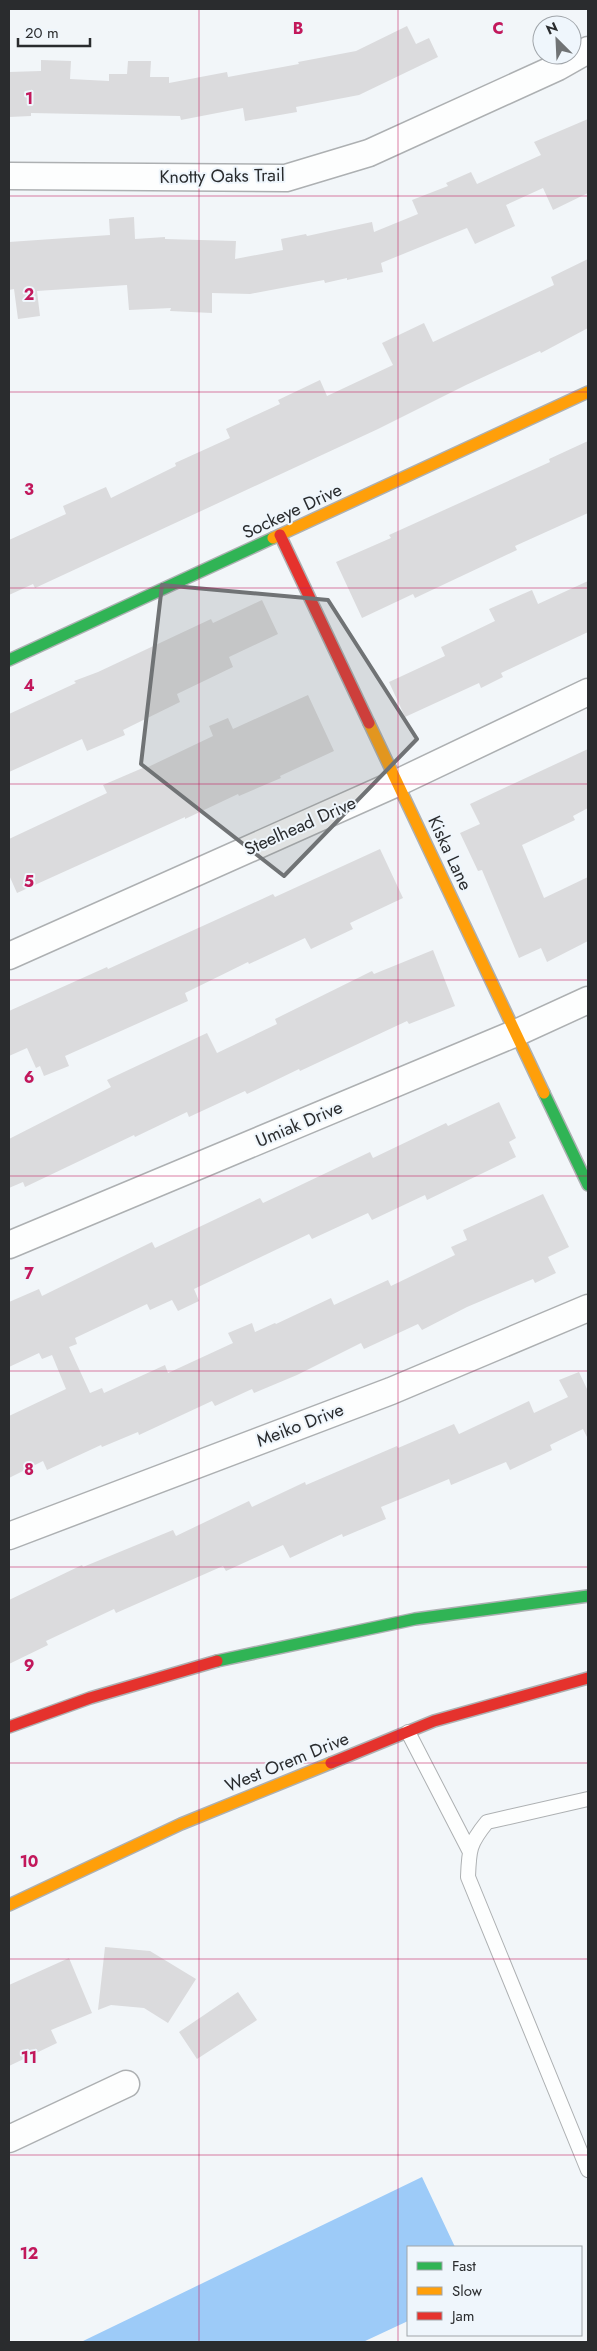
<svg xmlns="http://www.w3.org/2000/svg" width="597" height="2351" font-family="Jost,sans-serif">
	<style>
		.water { fill: #9dcbf8 }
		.building { fill: #dbdbdd }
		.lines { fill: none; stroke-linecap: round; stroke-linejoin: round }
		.lane-casing { stroke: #adb0b2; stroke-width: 16 }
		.street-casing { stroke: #adb0b2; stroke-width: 29 }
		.fast-casing { stroke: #adb0b2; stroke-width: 14 }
		.slow-casing { stroke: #adb0b2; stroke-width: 14 }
		.jam-casing { stroke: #adb0b2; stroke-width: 14 }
		.lane { stroke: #fdfefe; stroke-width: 14 }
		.street { stroke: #fdfefe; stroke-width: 26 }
		.fast { stroke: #30b455; stroke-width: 11 }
		.slow { stroke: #ff9f0a; stroke-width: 11 }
		.jam { stroke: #e5322d; stroke-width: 11 }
		.marked { fill: #707375; fill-opacity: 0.2; stroke: #707375; stroke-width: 4; stroke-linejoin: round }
		.grid { fill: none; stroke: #c2185b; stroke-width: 1; stroke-opacity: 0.55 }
		.labels { text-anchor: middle; stroke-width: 4; stroke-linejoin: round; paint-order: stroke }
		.street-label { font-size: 18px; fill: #2a2c2e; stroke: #eff6fc }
		.grid-label { font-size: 16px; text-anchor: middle; font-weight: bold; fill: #c2185b; stroke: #eff6fc; stroke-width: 4; stroke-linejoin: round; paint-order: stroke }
	</style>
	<rect width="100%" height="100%" fill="#f2f6f9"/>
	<path class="water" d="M 422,2177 L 455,2247 L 408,2247 L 408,2321 L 363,2342 L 81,2342 Z"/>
	<path class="building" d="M 407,26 L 416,44 L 429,38 L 438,57 L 359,95 L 296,107 L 297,112 L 245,121 L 243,108 L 181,120 L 180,116 L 31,113 L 31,116 L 9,117 L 9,72 L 41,71 L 41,60 L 71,61 L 70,79 L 109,81 L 109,74 L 127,74 L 128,61 L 151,61 L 150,77 L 169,77 L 169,83 L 227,72 L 228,77 L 299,64 L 298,62 L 356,51 Z
		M 588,119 L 588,193 L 553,210 L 543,188 L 506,205 L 515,226 L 475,244 L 467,228 L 381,263 L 383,272 L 347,280 L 347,278 L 325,283 L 324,280 L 250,294 L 212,293 L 212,313 L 170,311 L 171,308 L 129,310 L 127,285 L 37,291 L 40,316 L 18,319 L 14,289 L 9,290 L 9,242 L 110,235 L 109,219 L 134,217 L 135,239 L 165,237 L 165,239 L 236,241 L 235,259 L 283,250 L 281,239 L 306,234 L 307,236 L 372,222 L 374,232 L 418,214 L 412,200 L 448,186 L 446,183 L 471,172 L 477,184 L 541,155 L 534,142 Z
		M 588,259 L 588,328 L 541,353 L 540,351 L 466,385 L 378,429 L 35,588 L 33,584 L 9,595 L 9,540 L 66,514 L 63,506 L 106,487 L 111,498 L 176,466 L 175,463 L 230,438 L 226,429 L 280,404 L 278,400 L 320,380 L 327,396 L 393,365 L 382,343 L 424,323 L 433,342 L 554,285 L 551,277 Z
		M 588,441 L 588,513 L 515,546 L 517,550 L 415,598 L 413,594 L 362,618 L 336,562 L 391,538 L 389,535 L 550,462 L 549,459 Z
		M 588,581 L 588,632 L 501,673 L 503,677 L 481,688 L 479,683 L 405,717 L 389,682 L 445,656 L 441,647 L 495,621 L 489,609 L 532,590 L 538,604 Z
		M 262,600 L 278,634 L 229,657 L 233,667 L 177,694 L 180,702 L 123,730 L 125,735 L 87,751 L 82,739 L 9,772 L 9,714 L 76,683 L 74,681 L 98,672 L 211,619 L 213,623 Z
		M 308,695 L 334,751 L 280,776 L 281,778 L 239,796 L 238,794 L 185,819 L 185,817 L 17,893 L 9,875 L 9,839 L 107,793 L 103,785 L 145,767 L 146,768 L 213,736 L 209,726 L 228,718 L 233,729 Z
		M 588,749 L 588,808 L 573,816 L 575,820 L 522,845 L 544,898 L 588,877 L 588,941 L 547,962 L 541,948 L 519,958 L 482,870 L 478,871 L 460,833 L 480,824 L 470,804 Z
		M 380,849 L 403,898 L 350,923 L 353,929 L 311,949 L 305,938 L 249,964 L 248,962 L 185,993 L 188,1001 L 65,1056 L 69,1066 L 44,1076 L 40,1066 L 36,1068 L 27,1048 L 9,1056 L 9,1011 L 107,967 L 108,969 L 273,894 L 275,897 Z
		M 433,950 L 455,1006 L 409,1024 L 407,1021 L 300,1071 L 299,1069 L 247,1094 L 245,1091 L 189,1117 L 187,1112 L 135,1137 L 134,1135 L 25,1187 L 23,1182 L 9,1188 L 9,1139 L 111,1087 L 107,1080 L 207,1033 L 217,1053 L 277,1024 L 275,1019 L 372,971 L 374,974 Z
		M 499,1102 L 516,1138 L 509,1142 L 516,1157 L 427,1200 L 425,1195 L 372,1220 L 368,1213 L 312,1239 L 309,1234 L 194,1289 L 199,1301 L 178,1311 L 172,1300 L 150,1310 L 147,1304 L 75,1338 L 77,1344 L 69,1347 L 90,1393 L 102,1388 L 104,1393 L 165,1365 L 168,1373 L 233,1343 L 228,1333 L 252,1323 L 255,1332 L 275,1323 L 276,1324 L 331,1298 L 334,1305 L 388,1280 L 391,1286 L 455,1255 L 451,1247 L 467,1240 L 463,1230 L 543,1194 L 569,1247 L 548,1257 L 556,1273 L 535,1283 L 533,1279 L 467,1307 L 422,1330 L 418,1324 L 364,1349 L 361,1343 L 297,1375 L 254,1393 L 252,1389 L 215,1406 L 212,1401 L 139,1435 L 138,1432 L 102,1447 L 101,1445 L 47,1470 L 43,1461 L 9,1478 L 9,1416 L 66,1389 L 52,1355 L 42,1359 L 39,1353 L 9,1367 L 9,1302 L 39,1289 L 42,1296 L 152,1242 L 155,1248 L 260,1198 L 263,1203 L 370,1152 L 373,1158 L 446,1123 L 448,1126 Z
		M 579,1372 L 587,1389 L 588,1388 L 588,1439 L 583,1429 L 550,1445 L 552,1450 L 510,1470 L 506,1462 L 451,1485 L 449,1479 L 381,1507 L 386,1519 L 343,1537 L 342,1534 L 290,1558 L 283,1545 L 226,1571 L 223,1566 L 116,1613 L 114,1609 L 46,1641 L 48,1645 L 9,1664 L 9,1600 L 82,1565 L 83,1567 L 173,1530 L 176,1536 L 249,1501 L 252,1507 L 305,1482 L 306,1485 L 397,1446 L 398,1448 L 454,1424 L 459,1434 L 529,1401 L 534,1413 L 568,1397 L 559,1380 Z
		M 105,1947 L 150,1951 L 196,1979 L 168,2023 L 144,2008 L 111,2005 L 98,2010 Z
		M 69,1958 L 92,2013 L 51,2030 L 57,2043 L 9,2066 L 9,1985 Z
		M 238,1992 L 257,2020 L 197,2059 L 179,2032 Z"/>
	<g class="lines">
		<defs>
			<path id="lane" d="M 408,1732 L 469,1850
				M 588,1799 L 487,1822 C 469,1844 469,1850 468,1877 L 588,2170"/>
			<path id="street" d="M 9,176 L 286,178 L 369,153 L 558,67 L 588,50
				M 9,956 L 397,783 L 588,692
				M 9,1245 L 516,1033 L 588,1000
				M 9,1536 L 391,1391 L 588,1308
				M 9,2139 L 126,2084"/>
			<path id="fast" d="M 9,660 L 273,538
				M 544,1093 L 588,1185
				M 217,1661 L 415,1619 L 588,1596"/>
			<path id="slow" d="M 273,538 L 588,392
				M 369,723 L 544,1093
				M 9,1905 L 181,1824 L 331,1763"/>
			<path id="jam" d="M 280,535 L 369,723
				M 9,1727 L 90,1698 L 217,1661
				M 331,1763 L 434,1721 L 588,1678"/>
		</defs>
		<use href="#lane" class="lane-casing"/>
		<use href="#street" class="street-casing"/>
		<use href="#fast" class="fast-casing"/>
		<use href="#slow" class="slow-casing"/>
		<use href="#jam" class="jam-casing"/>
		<use href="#lane" class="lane"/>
		<use href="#street" class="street"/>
		<use href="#fast" class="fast"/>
		<use href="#slow" class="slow"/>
		<use href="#jam" class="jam"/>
	</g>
	<path class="marked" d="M 162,585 L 328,600 L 417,739 L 284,876 L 141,764 Z"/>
	<path class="grid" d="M 199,9 L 199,2342M 398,9 L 398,2342M 9,196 L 588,196M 9,392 L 588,392M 9,588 L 588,588M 9,784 L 588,784M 9,980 L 588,980M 9,1176 L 588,1176M 9,1371 L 588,1371M 9,1567 L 588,1567M 9,1763 L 588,1763M 9,1959 L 588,1959M 9,2155 L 588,2155"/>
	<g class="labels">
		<g class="street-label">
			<text transform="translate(222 176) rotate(-1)" y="6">Knotty Oaks Trail</text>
			<text transform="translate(292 511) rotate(-25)" y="6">Sockeye Drive</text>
			<text transform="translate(300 826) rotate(-24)" y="6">Steelhead Drive</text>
			<text transform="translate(450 853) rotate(65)" y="6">Kiska Lane</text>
			<text transform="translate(299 1124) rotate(-23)" y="6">Umiak Drive</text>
			<text transform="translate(300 1425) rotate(-21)" y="6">Meiko Drive</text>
			<text transform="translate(287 1762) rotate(-22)" y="6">West Orem Drive</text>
		</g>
	</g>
	<g class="grid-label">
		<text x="298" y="34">B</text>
		<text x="498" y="34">C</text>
		<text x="29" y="104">1</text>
		<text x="29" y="300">2</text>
		<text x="29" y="495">3</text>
		<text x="29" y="691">4</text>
		<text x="29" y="887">5</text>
		<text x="29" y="1083">6</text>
		<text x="29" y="1279">7</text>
		<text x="29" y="1475">8</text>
		<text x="29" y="1671">9</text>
		<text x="29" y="1867">10</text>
		<text x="29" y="2063">11</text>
		<text x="29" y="2259">12</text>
	</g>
	<rect width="597" height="2351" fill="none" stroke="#2a2c2e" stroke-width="20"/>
	<rect x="407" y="2246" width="175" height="90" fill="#eff6fc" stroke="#a0a5aa"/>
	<rect x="417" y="2262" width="25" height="8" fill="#30b455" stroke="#a0a5aa"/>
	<text x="452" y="2271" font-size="15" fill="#2a2c2e">Fast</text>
	<rect x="417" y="2287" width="25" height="8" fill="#ff9f0a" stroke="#a0a5aa"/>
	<text x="452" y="2296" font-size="15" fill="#2a2c2e">Slow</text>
	<rect x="417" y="2312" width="25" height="8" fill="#e5322d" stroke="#a0a5aa"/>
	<text x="452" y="2321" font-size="15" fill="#2a2c2e">Jam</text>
	<g transform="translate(557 40) rotate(336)"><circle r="24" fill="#eff6fc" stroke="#a0a5aa"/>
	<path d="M0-4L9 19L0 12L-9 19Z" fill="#707375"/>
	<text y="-8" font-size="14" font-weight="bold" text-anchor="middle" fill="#2a2c2e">N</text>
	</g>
	<path d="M18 38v8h72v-8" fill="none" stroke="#2a2c2e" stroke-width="2.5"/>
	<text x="25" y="38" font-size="15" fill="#2a2c2e" stroke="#eff6fc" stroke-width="4" paint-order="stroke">20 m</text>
</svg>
